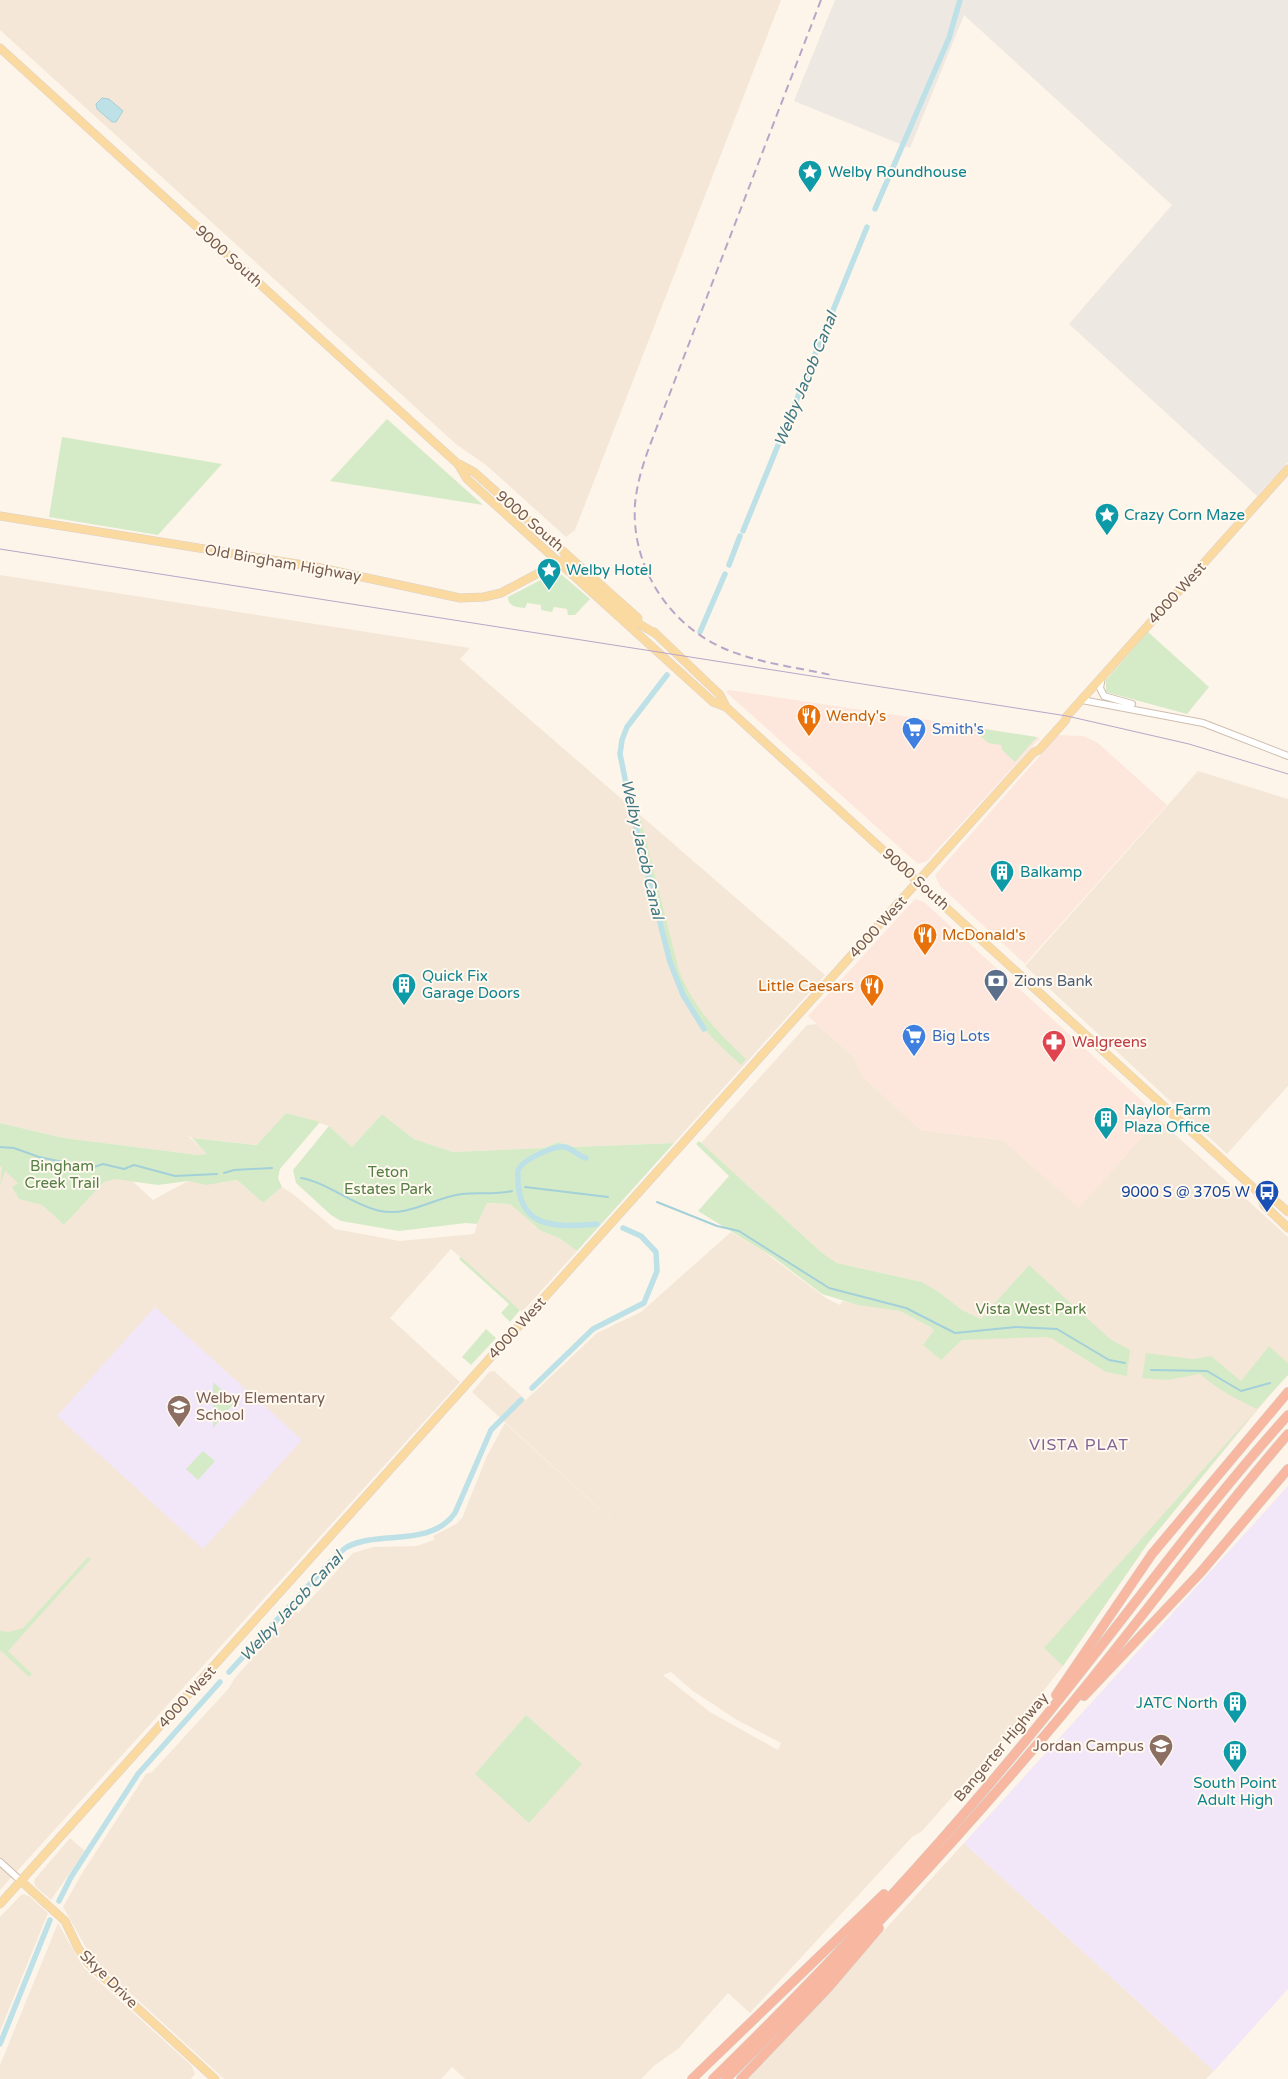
<svg xmlns="http://www.w3.org/2000/svg" width="1288" height="2079" font-family="'Varela Round',sans-serif">
	<style>
		.residential { fill: #f5e7d7; fill-rule: evenodd }
		.commercial { fill: #fde7dd }
		.industrial { fill: #eee8e2 }
		.education { fill: #f2e6f9 }
		.green { fill: #d5ebc7 }
		.water { fill: #bde1e7; stroke: #a3d0d9 }
		.lines { fill: none; stroke-linecap: round; stroke-linejoin: round }
		.stream { stroke: #a3d0d9; stroke-width: 2 }
		.canal { stroke: #bde1e7; stroke-width: 5.5 }
		.minor-casing { stroke: #cfbdae; stroke-width: 8 }
		.major-casing { stroke: #d9d1cd; stroke-width: 9 }
		.highway-casing { stroke: #d9d1cd; stroke-width: 10 }
		.minor { stroke: #fff; stroke-width: 6 }
		.major { stroke: #fbdaa2; stroke-width: 8 }
		.highway { stroke: #f7b7a0; stroke-width: 9 }
		.tram { stroke: #b8a6c8; stroke-width: 1 }
		.rail { stroke: #b8a6c8; stroke-width: 2; stroke-dasharray: 8 5; stroke-linecap: butt }
		.labels { text-anchor: middle; stroke-width: 4; stroke-linejoin: round; paint-order: stroke }
		.culture-label { font-size: 15px; fill: #0d838f; stroke: #fff9f0; text-anchor: start }
		.street-label { font-size: 15px; fill: #785c4c; stroke: #fff9f0 }
		.food-label { font-size: 15px; fill: #c56008; stroke: #fff9f0; text-anchor: start }
		.shop-label { font-size: 15px; fill: #366cbe; stroke: #fff9f0; text-anchor: start }
		.service-label { font-size: 15px; fill: #4e5e75; stroke: #fff9f0; text-anchor: start }
		.health-label { font-size: 15px; fill: #be3a42; stroke: #fff9f0; text-anchor: start }
		.park-label { font-size: 15px; fill: #547e43; stroke: #fff9f0 }
		.transit-label { font-size: 15px; fill: #164399; stroke: #fff9f0; text-anchor: end }
		.education-label { font-size: 15px; fill: #785e54; stroke: #fff9f0; text-anchor: start }
		.water-label { font-size: 16px; font-style: italic; fill: #427984; stroke: #fff9f0 }
		.neighbourhood-label { font-size: 16px; letter-spacing: 1px; fill: #846494; stroke: #fff9f0 }
	</style>
	<rect width="100%" height="100%" fill="#fdf5e9"/>
	<path class="residential" d="M 0,0 L 781,0 L 575,530 L 566,537 L 486,465 L 457,445 L 0,30 Z
		M 0,575 L 470,648 L 460,659 L 825,975 L 674,1143 L 572,1147 L 558,1142 L 544,1148 L 453,1152 L 414,1139 L 382,1114 L 352,1147 L 329,1126 L 286,1113 L 258,1145 L 192,1138 L 187,1135 L 208,1154 L 199,1155 L 64,1138 L 0,1123 Z
		M 1198,771 L 1288,799 L 1288,1086 L 1227,1154 L 1025,966 Z
		M 817,1024 L 855,1058 L 862,1076 L 921,1130 L 1003,1140 L 1079,1207 L 1158,1119 L 1288,1237 L 1288,1373 L 1148,1543 L 1063,1666 L 1023,1717 L 922,1831 L 912,1837 L 750,2013 L 728,1993 L 678,2049 L 655,2065 L 641,2079 L 465,2079 L 452,2067 L 441,2079 L 224,2079 L 92,1958 L 63,1907 L 81,1875 L 146,1774 L 152,1772 L 229,1688 L 234,1679 L 295,1610 L 298,1613 L 353,1553 L 373,1547 L 417,1546 L 434,1540 L 433,1536 L 456,1524 L 462,1518 L 487,1456 L 505,1423 L 658,1562 L 472,1392 L 489,1372 L 494,1371 L 526,1400 L 597,1333 L 641,1312 L 731,1232 L 763,1251 L 826,1298 L 840,1305 L 842,1301 L 900,1311 L 930,1327 L 934,1329 L 947,1353 L 981,1319 L 962,1310 L 922,1282 L 837,1263 L 821,1252 L 701,1143 L 807,1025 ZM 671,1672 L 693,1691 L 737,1720 L 781,1743 L 778,1750 L 710,1712 L 663,1675 Z
		M 0,1166 L 64,1225 L 110,1175 L 129,1178 L 153,1200 L 188,1181 L 220,1183 L 237,1180 L 263,1203 L 282,1187 L 293,1194 L 335,1229 L 400,1241 L 474,1234 L 484,1203 L 510,1204 L 541,1231 L 559,1238 L 577,1251 L 522,1312 L 451,1249 L 390,1318 L 460,1382 L 0,1890 Z
		M 70,1838 L 85,1851 L 51,1900 L 35,1886 L 34,1880 Z
		M 964,1843 L 1214,2071 L 1206,2079 L 748,2079 Z
		M 22,1894 L 29,1896 L 48,1913 L 0,2031 L 0,1917 Z
		M 58,1923 L 83,1967 L 192,2066 L 195,2074 L 191,2079 L 0,2079 L 0,2065 Z"/>
	<path class="commercial" d="M 729,690 L 969,726 L 1040,738 L 927,861 L 918,864 L 726,692 Z
		M 1058,735 L 1083,736 L 1098,743 L 1167,805 L 1025,964 L 940,886 L 935,875 Z
		M 915,899 L 924,902 L 1160,1117 L 1079,1208 L 1003,1140 L 921,1130 L 862,1076 L 855,1058 L 808,1016 Z"/>
	<path class="industrial" d="M 835,0 L 1288,0 L 1288,462 L 1257,496 L 1069,324 L 1172,205 L 964,15 L 910,148 L 794,101 Z"/>
	<path class="education" d="M 155,1307 L 302,1440 L 203,1549 L 57,1416 Z
		M 1288,1486 L 1288,1989 L 1214,2071 L 964,1843 Z"/>
	<path class="green" d="M 387,419 L 483,505 L 330,481 Z
		M 62,437 L 222,464 L 158,535 L 49,517 Z
		M 552,574 L 562,575 L 590,599 L 575,615 L 568,615 L 567,609 L 554,607 L 552,612 L 541,610 L 541,605 L 527,603 L 525,608 C 517,607 508,607 508,597 Z
		M 1148,632 L 1209,687 L 1187,714 L 1106,692 L 1106,680 Z
		M 957,725 L 1037,737 L 1015,762 L 1002,750 L 1001,745 L 988,743 L 974,730 L 970,733 Z
		M 629,805 L 639,813 L 679,971 C 694,1008 717,1032 746,1059 L 741,1065 C 706,1033 691,1018 672,974 Z
		M 286,1113 L 320,1122 L 280,1169 L 278,1178 L 282,1187 L 263,1203 L 237,1180 L 206,1185 L 188,1181 L 158,1185 L 115,1179 L 104,1182 L 64,1225 L 42,1205 L 19,1199 L 12,1187 L 18,1183 L 5,1171 L 0,1186 L 2,1168 L 0,1166 L 0,1123 L 64,1138 L 199,1155 L 207,1154 L 192,1138 L 257,1145 Z
		M 382,1114 L 414,1139 L 453,1152 L 544,1148 L 558,1142 L 572,1147 L 674,1143 L 577,1251 L 559,1238 L 541,1231 L 510,1204 L 487,1203 L 477,1224 L 466,1223 L 399,1231 L 341,1221 L 331,1215 L 296,1183 L 293,1170 L 329,1126 L 352,1147 Z
		M 699,1141 L 821,1252 L 837,1263 L 922,1282 L 940,1293 L 962,1310 L 981,1319 L 1029,1265 L 1110,1339 L 1130,1350 L 1127,1376 L 1106,1372 L 1051,1338 L 1044,1337 L 962,1340 L 941,1360 L 923,1345 L 934,1330 L 930,1327 L 900,1311 L 858,1305 L 822,1294 L 773,1257 L 698,1211 L 729,1176 L 696,1144 Z
		M 461,1257 L 520,1310 L 510,1322 L 501,1313 L 509,1304 L 459,1259 Z
		M 486,1329 L 496,1338 L 471,1365 L 462,1357 Z
		M 1269,1346 L 1288,1363 L 1288,1375 L 1257,1409 L 1148,1543 L 1063,1666 L 1044,1648 L 1257,1409 C 1236,1399 1218,1390 1200,1374 L 1167,1380 L 1142,1378 L 1146,1353 L 1193,1359 L 1211,1356 L 1241,1381 Z
		M 213,1382 L 235,1402 L 213,1428 Z
		M 203,1451 L 215,1461 L 198,1480 L 186,1469 Z
		M 88,1557 L 91,1559 L 8,1651 L 32,1674 L 29,1677 L 0,1650 L 0,1631 L 9,1632 L 23,1628 Z
		M 526,1715 L 582,1764 L 529,1823 L 475,1774 Z"/>
	<path class="water" d="M 102,98 L 109,99 L 123,111 L 116,122 L 112,122 L 97,109 L 96,104 Z"/>
	<g class="lines">
		<path class="stream" d="M 0,1147 L 14,1148 L 39,1157 L 91,1168 L 103,1164 L 124,1169 L 134,1165 L 175,1176 L 217,1174
			M 224,1173 L 234,1170 L 272,1168
			M 301,1178 C 329,1183 352,1205 380,1211 C 409,1217 435,1197 462,1194 C 479,1192 495,1195 512,1191
			M 525,1187 L 608,1197
			M 657,1202 L 717,1226 L 739,1231 L 829,1288 L 906,1308 L 955,1333 L 1016,1327 L 1057,1329 L 1109,1360 L 1125,1363
			M 1151,1370 L 1207,1371 L 1241,1391 L 1270,1383"/>
		<path class="canal" d="M 875,209 L 949,38 L 960,0
			M 743,531 L 867,227
			M 729,565 L 740,536
			M 700,632 L 725,574
			M 667,675 L 627,727 L 622,740 L 620,754 L 631,808 L 670,962 L 683,995 L 704,1029
			M 586,1158 C 578,1156 573,1149 565,1147 C 555,1145 521,1160 518,1171 C 515,1228 552,1228 597,1224
			M 532,1388 L 593,1329 L 644,1303 L 657,1271 L 656,1252 L 641,1236 L 623,1228
			M 229,1672 L 332,1560 C 337,1556 342,1550 347,1547 C 379,1530 430,1548 455,1513 L 491,1430 L 521,1400
			M 59,1901 L 71,1877 L 138,1774 L 220,1682
			M 0,2044 L 50,1920"/>
		<defs>
			<path id="minor" d="M 1102,677 L 1100,688 L 1104,696 L 1132,704
				M 1082,700 L 1203,723 L 1288,756
				M 0,1862 L 21,1881"/>
			<path id="major" d="M 0,48 L 458,464 L 467,479 L 713,702 L 726,707 L 1259,1193 L 1271,1197 L 1288,1212
				M 459,464 L 474,472 L 638,618
				M 0,516 L 316,567 L 460,598 L 484,597 L 501,593 L 563,560 L 636,622 L 656,634
				M 654,632 L 720,695 L 726,707
				M 1259,1193 L 1264,1205 L 1288,1228
				M 21,1881 L 65,1921 L 78,1948 L 88,1963 L 215,2079
				M 0,1904 L 1034,752 L 1039,750 L 1065,721 L 1067,716 L 1288,469"/>
			<path id="highway" d="M 1056,1695 L 1152,1554 L 1288,1392
				M 1084,1696 L 1201,1572 L 1288,1469
				M 692,2079 L 884,1894
				M 713,2079 C 827,1968 936,1851 1036,1728 C 1121,1624 1198,1515 1288,1415
				M 726,2079 C 843,1963 956,1842 1062,1715 C 1139,1623 1209,1525 1288,1434
				M 741,2079 L 827,1989 L 879,1928"/>
		</defs>
		<use href="#minor" class="minor-casing"/>
		<use href="#major" class="major-casing"/>
		<use href="#highway" class="highway-casing"/>
		<use href="#minor" class="minor"/>
		<use href="#major" class="major"/>
		<use href="#highway" class="highway"/>
		<path class="tram" d="M 0,549 L 1067,716 L 1189,744 L 1288,774"/>
		<path class="rail" d="M 821,0 L 650,445 C 643,464 637,483 635,504 C 631,565 667,623 723,648 C 757,663 795,667 831,675"/>
	</g>
	<defs>
		<symbol id="sight-pin" viewBox="-11 -11 22 30"><path d="M0 17L-7.5 6A9.5 9.5 0 1 1 7.5 6Z" fill="#0f9aa8" stroke="#fff9f0"/><path d="M0-6L1.8-2.2L6-1.7L2.9 1.2L3.7 5.4L0 3.3L-3.7 5.4L-2.9 1.2L-6-1.7L-1.8-2.2Z" fill="#fff"/></symbol>
		<symbol id="restaurant-pin" viewBox="-11 -11 22 30"><path d="M0 17L-7.5 6A9.5 9.5 0 1 1 7.5 6Z" fill="#e8710a" stroke="#fff9f0"/><path d="M-5-6h1v4h1v-4h1v4h1v-4h1v5L-1.5 .5V6h-2V.5L-5-1ZM5-6V6H3V1.5H1.5Q1.5-4 5-6Z" fill="#fff"/></symbol>
		<symbol id="supermarket-pin" viewBox="-11 -11 22 30"><path d="M0 17L-7.5 6A9.5 9.5 0 1 1 7.5 6Z" fill="#3f7fe0" stroke="#fff9f0"/><path d="M-6-5.5h2.5l.6 2H6L4.5 2H-2.5L-4.4-4H-6ZM-1.5 3.2a1.3 1.3 0 1 0 .1 0ZM3 3.2a1.3 1.3 0 1 0 .1 0Z" fill="#fff"/></symbol>
		<symbol id="building-pin" viewBox="-11 -11 22 30"><path d="M0 17L-7.5 6A9.5 9.5 0 1 1 7.5 6Z" fill="#0f9aa8" stroke="#fff9f0"/><path d="M-4-6H4V6H1V3H-1V6H-4ZM-2.5-4.3h1.7v1.8h-1.7ZM.8-4.3h1.7v1.8H.8ZM-2.5-1h1.7V.8h-1.7ZM.8-1h1.7V.8H.8Z" fill="#fff"/></symbol>
		<symbol id="bank-pin" viewBox="-11 -11 22 30"><path d="M0 17L-7.5 6A9.5 9.5 0 1 1 7.5 6Z" fill="#5c6f8a" stroke="#fff9f0"/><path d="M-6-4H6V4H-6ZM0-2.3a2.3 2.3 0 1 0 0 4.6a2.3 2.3 0 1 0 0-4.6Z" fill="#fff"/></symbol>
		<symbol id="pharmacy-pin" viewBox="-11 -11 22 30"><path d="M0 17L-7.5 6A9.5 9.5 0 1 1 7.5 6Z" fill="#e0444e" stroke="#fff9f0"/><path d="M-2-6h4v4h4v4h-4v4h-4v-4h-4v-4h4Z" fill="#fff"/></symbol>
		<symbol id="bus-pin" viewBox="-11 -11 22 30"><path d="M0 17L-7.5 6A9.5 9.5 0 1 1 7.5 6Z" fill="#1a4fb4" stroke="#fff9f0"/><path d="M-5-6H5V4H4V6H2V4H-2V6H-4V4H-5ZM-3.5-4V0h7V-4ZM-3.5 1.2v1.5H-2V1.2ZM2 1.2v1.5H3.5V1.2Z" fill="#fff"/></symbol>
		<symbol id="school-pin" viewBox="-11 -11 22 30"><path d="M0 17L-7.5 6A9.5 9.5 0 1 1 7.5 6Z" fill="#8d6e63" stroke="#fff9f0"/><path d="M0-5L7-2L0 1L-7-2ZM-4 1L0 2.5L4 1V4Q0 6-4 4Z" fill="#fff"/></symbol>
		<symbol id="university-pin" viewBox="-11 -11 22 30"><path d="M0 17L-7.5 6A9.5 9.5 0 1 1 7.5 6Z" fill="#8d6e63" stroke="#fff9f0"/><path d="M0-5L7-2L0 1L-7-2ZM-4 1L0 2.5L4 1V4Q0 6-4 4Z" fill="#fff"/></symbol>
	</defs>
	<g fill-rule="evenodd">
		<use href="#sight-pin" x="796" y="158" width="28" height="38"/>
		<use href="#sight-pin" x="1093" y="501" width="28" height="38"/>
		<use href="#sight-pin" x="535" y="556" width="28" height="38"/>
		<use href="#restaurant-pin" x="795" y="702" width="28" height="38"/>
		<use href="#supermarket-pin" x="900" y="715" width="28" height="38"/>
		<use href="#building-pin" x="988" y="858" width="28" height="38"/>
		<use href="#restaurant-pin" x="911" y="921" width="28" height="38"/>
		<use href="#bank-pin" x="982" y="967" width="28" height="38"/>
		<use href="#building-pin" x="390" y="971" width="28" height="38"/>
		<use href="#restaurant-pin" x="858" y="972" width="28" height="38"/>
		<use href="#supermarket-pin" x="900" y="1022" width="28" height="38"/>
		<use href="#pharmacy-pin" x="1040" y="1028" width="28" height="38"/>
		<use href="#building-pin" x="1092" y="1105" width="28" height="38"/>
		<use href="#bus-pin" x="1253" y="1178" width="28" height="38"/>
		<use href="#school-pin" x="165" y="1393" width="28" height="38"/>
		<use href="#building-pin" x="1221" y="1689" width="28" height="38"/>
		<use href="#university-pin" x="1147" y="1732" width="28" height="38"/>
		<use href="#building-pin" x="1221" y="1738" width="28" height="38"/>
	</g>
	<g class="labels">
		<g class="culture-label">
			<text x="828" y="177">Welby Roundhouse</text>
			<text x="1124" y="520">Crazy Corn Maze</text>
			<text x="566" y="575">Welby Hotel</text>
			<text x="1020" y="877">Balkamp</text>
			<text x="422" y="981">Quick Fix<tspan x="422" dy="17">Garage Doors</tspan></text>
			<text x="1124" y="1115">Naylor Farm<tspan x="1124" dy="17">Plaza Office</tspan></text>
			<text x="1218" y="1708" text-anchor="end">JATC North</text>
			<text x="1235" y="1788" text-anchor="middle">South Point<tspan x="1235" dy="17">Adult High</tspan></text>
		</g>
		<g class="street-label">
			<text transform="translate(229 256) rotate(42)" y="5">9000 South</text>
			<text transform="translate(530 521) rotate(41)" y="5">9000 South</text>
			<text transform="translate(283 563) rotate(10)" y="5">Old Bingham Highway</text>
			<text transform="translate(1177 593) rotate(-48)" y="5">4000 West</text>
			<text transform="translate(916 879) rotate(42)" y="5">9000 South</text>
			<text transform="translate(878 927) rotate(-48)" y="5">4000 West</text>
			<text transform="translate(517 1328) rotate(-48)" y="5">4000 West</text>
			<text transform="translate(187 1697) rotate(-48)" y="5">4000 West</text>
			<text transform="translate(1001 1747) rotate(-50)" y="5">Bangerter Highway</text>
			<text transform="translate(109 1979) rotate(45)" y="5">Skye Drive</text>
		</g>
		<g class="food-label">
			<text x="826" y="721">Wendy's</text>
			<text x="942" y="940">McDonald's</text>
			<text x="854" y="991" text-anchor="end">Little Caesars</text>
		</g>
		<g class="shop-label">
			<text x="932" y="734">Smith's</text>
			<text x="932" y="1041">Big Lots</text>
		</g>
		<g class="service-label">
			<text x="1014" y="986">Zions Bank</text>
		</g>
		<g class="health-label">
			<text x="1072" y="1047">Walgreens</text>
		</g>
		<g class="park-label">
			<text x="62" y="1171">Bingham<tspan x="62" dy="17">Creek Trail</tspan></text>
			<text x="388" y="1177">Teton<tspan x="388" dy="17">Estates Park</tspan></text>
			<text x="1031" y="1314">Vista West Park</text>
		</g>
		<g class="transit-label">
			<text x="1250" y="1197">9000 S @ 3705 W</text>
		</g>
		<g class="education-label">
			<text x="196" y="1403">Welby Elementary<tspan x="196" dy="17">School</tspan></text>
			<text x="1144" y="1751" text-anchor="end">Jordan Campus</text>
		</g>
		<g class="water-label">
			<text transform="translate(805 379) rotate(-68)" y="6">Welby Jacob Canal</text>
			<text transform="translate(643 849) rotate(77)" y="6">Welby Jacob Canal</text>
			<text transform="translate(291 1606) rotate(-47)" y="6">Welby Jacob Canal</text>
		</g>
		<g class="neighbourhood-label">
			<text x="1079" y="1450">VISTA PLAT</text>
		</g>
	</g>
</svg>
